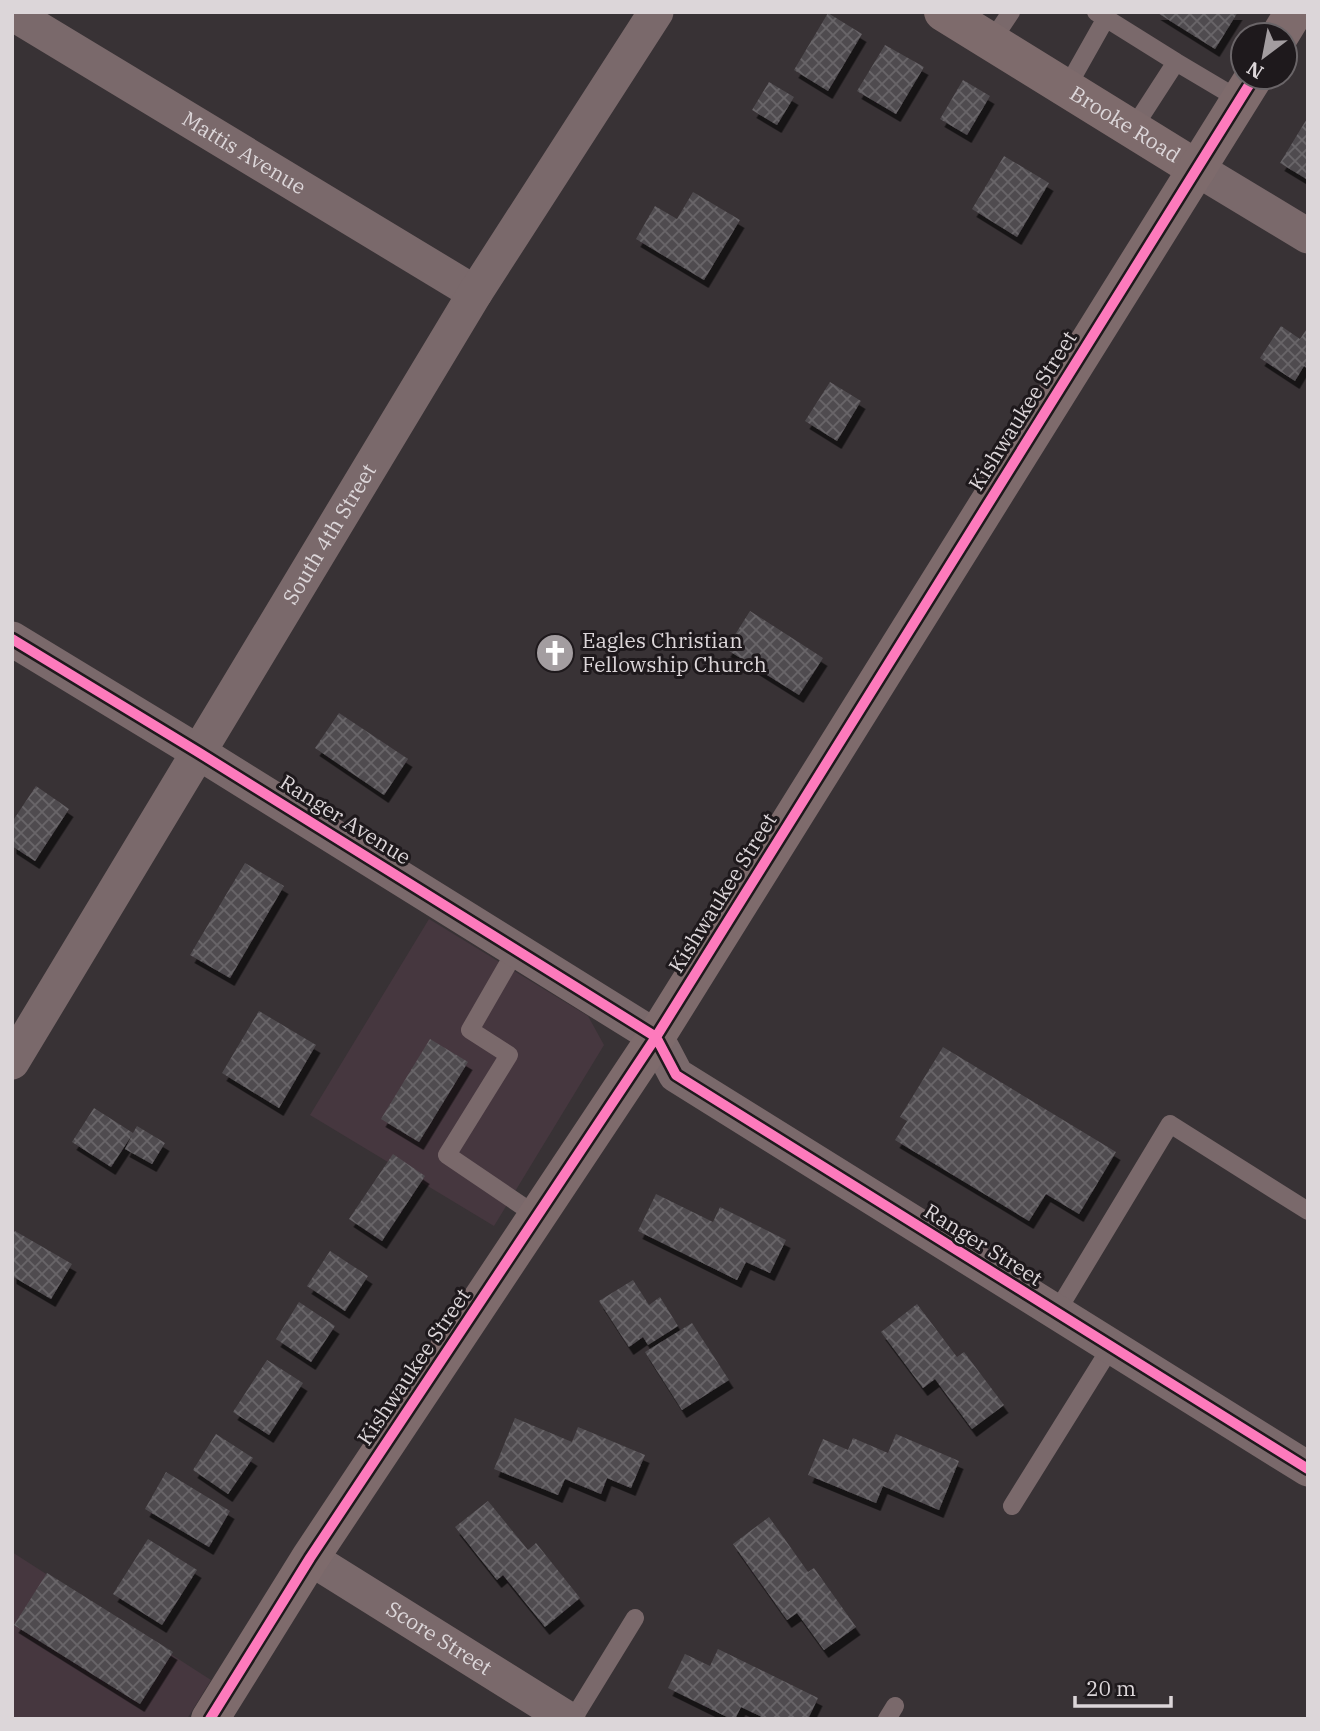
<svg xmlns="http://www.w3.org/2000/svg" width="1320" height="1731" font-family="'IBM Plex Serif',serif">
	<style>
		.built { fill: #46373f }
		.building { fill: url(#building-cross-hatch); filter: url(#shadow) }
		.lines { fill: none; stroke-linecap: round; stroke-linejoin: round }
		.lane { stroke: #7a696b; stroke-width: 18 }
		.street { stroke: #7a696b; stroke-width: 35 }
		.secondary { stroke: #7e6b6c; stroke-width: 38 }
		.cycleway-casing { stroke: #1e191c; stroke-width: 15 }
		.cycleway { stroke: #fd7abc; stroke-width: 10 }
		.labels { text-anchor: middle; stroke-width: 6; stroke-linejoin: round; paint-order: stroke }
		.street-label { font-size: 21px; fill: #dcd6d9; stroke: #1e191c }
		.poi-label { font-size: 21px; fill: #dcd6d9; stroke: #1e191c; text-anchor: start }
	</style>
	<defs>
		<pattern id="building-cross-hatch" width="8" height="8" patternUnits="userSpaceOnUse" patternTransform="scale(1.75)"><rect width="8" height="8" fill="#504c50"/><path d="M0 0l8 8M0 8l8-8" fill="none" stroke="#696569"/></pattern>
		<filter id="shadow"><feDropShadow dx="4.5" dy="8" stdDeviation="0" flood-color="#0009"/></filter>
	</defs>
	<rect width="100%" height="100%" fill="#383235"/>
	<path class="built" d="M 429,919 L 588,1016 L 604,1045 L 494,1226 L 310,1115 Z
		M 12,1552 L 211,1680 L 187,1719 L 12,1719 Z"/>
	<path class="building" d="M 1156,12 L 1238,12 L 1215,49 Z
		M 828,13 L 862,34 L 828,91 L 794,70 Z
		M 885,45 L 924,67 L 896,114 L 857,91 Z
		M 963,80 L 990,96 L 967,135 L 940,119 Z
		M 769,82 L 794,97 L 777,125 L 752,110 Z
		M 1308,117 L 1308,180 L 1280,163 Z
		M 1004,156 L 1049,183 L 1017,237 L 972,209 Z
		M 693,192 L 740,220 L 704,280 L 636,239 L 655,206 L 677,219 Z
		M 1281,326 L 1300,339 L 1308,327 L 1308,369 L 1304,366 L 1295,381 L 1260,358 Z
		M 830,382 L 861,401 L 837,441 L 805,421 Z
		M 750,611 L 823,658 L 799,695 L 726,649 Z
		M 339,713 L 408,759 L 384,795 L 315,748 Z
		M 36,786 L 69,809 L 35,861 L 12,846 L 12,822 Z
		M 245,863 L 284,886 L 230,978 L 190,955 Z
		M 259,1011 L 316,1045 L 279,1108 L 222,1073 Z
		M 430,1039 L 468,1062 L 419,1142 L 381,1119 Z
		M 943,1047 L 1116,1152 L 1079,1214 L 1046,1194 L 1029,1221 L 895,1140 L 907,1121 L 900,1117 Z
		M 94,1108 L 133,1133 L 137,1126 L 165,1143 L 152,1164 L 125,1149 L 132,1135 L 111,1167 L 72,1142 Z
		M 393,1154 L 425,1176 L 382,1241 L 349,1219 Z
		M 656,1194 L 713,1222 L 720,1207 L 786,1240 L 770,1273 L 746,1262 L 737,1280 L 638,1231 Z
		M 15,1231 L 72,1264 L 51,1299 L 12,1276 L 12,1235 Z
		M 330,1251 L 368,1276 L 345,1311 L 307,1286 Z
		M 633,1280 L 649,1305 L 660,1297 L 678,1326 L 648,1345 L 643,1337 L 629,1347 L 599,1301 Z
		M 299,1302 L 335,1326 L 311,1362 L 276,1339 Z
		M 917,1304 L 957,1357 L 964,1352 L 1004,1405 L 972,1429 L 935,1379 L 923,1388 L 881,1332 Z
		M 692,1323 L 729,1380 L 682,1410 L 645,1352 Z
		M 267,1360 L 303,1383 L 269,1435 L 233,1412 Z
		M 515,1418 L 572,1442 L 578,1427 L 645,1455 L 631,1488 L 607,1478 L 601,1494 L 565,1479 L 558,1495 L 494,1469 Z
		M 216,1434 L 253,1458 L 228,1494 L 193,1470 Z
		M 896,1434 L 959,1461 L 939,1510 L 883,1486 L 876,1503 L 808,1475 L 823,1439 L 848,1450 L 853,1438 L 888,1453 Z
		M 166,1472 L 230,1511 L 209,1547 L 145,1509 Z
		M 488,1501 L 528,1550 L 536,1543 L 580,1598 L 545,1627 L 503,1575 L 497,1580 L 455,1527 Z
		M 769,1517 L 808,1572 L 814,1568 L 856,1627 L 824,1650 L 797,1613 L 787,1620 L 733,1544 Z
		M 148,1539 L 197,1570 L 162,1625 L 113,1594 Z
		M 47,1573 L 173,1652 L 140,1704 L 14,1625 Z
		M 718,1649 L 818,1698 L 808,1719 L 766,1719 L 741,1707 L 735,1719 L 731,1719 L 668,1688 L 685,1654 L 710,1666 Z"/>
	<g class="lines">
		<path class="lane" d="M 1096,12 L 1176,62 L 1132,130
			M 991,42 L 1011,12
			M 1176,62 L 1240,100
			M 1066,89 L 1106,18
			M 516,950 L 470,1030 L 509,1055 L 447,1155 L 537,1216
			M 1056,1313 L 1170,1124 L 1308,1211
			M 1012,1506 L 1111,1347
			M 573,1719 L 635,1618
			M 887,1719 L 895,1706"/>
		<g class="street">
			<path id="s1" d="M 12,13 L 475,293"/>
			<path d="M 1197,169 L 1308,236"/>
			<path d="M 12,639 L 198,752 L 656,1037 L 676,1075 L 1308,1469"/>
			<path id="s2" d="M 12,1062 L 475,293 L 656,12"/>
			<path id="s3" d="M 310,1558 L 568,1719"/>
		</g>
		<g class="secondary">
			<path id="s4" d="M 943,12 L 1197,169"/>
			<path d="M 1280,35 L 1294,12"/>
			<path d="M 210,1719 L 310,1558 L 656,1037 L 1254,77"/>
		</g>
		<defs>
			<path id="cycleway" d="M 12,639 L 198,752 L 656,1037 L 676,1075 L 1308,1469
				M 210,1719 L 310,1558 L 656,1037 L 1254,77"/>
		</defs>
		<use href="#cycleway" class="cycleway-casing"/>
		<use href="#cycleway" class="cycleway"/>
	</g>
	<defs>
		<symbol id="church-disc" viewBox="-11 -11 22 22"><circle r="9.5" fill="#a39da0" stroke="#1e191c"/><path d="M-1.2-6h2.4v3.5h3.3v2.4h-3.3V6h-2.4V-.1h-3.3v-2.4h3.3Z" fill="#fff"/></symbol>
	</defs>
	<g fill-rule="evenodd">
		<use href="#church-disc" x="533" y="631" width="44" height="44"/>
	</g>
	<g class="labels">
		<g class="street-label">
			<text dy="7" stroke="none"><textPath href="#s4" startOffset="214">Brooke Road</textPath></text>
			<text dy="7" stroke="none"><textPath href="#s1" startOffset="271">Mattis Avenue</textPath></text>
			<text transform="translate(1023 411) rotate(-58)" y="7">Kishwaukee Street</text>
			<text dy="7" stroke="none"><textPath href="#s2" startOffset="616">South 4th Street</textPath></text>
			<text transform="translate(345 820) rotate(32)" y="7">Ranger Avenue</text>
			<text transform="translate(723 893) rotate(-58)" y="7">Kishwaukee Street</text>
			<text transform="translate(983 1245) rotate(32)" y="7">Ranger Street</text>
			<text transform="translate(414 1367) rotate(-56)" y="7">Kishwaukee Street</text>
			<text dy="7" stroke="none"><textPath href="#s3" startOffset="152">Score Street</textPath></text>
		</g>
		<g class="poi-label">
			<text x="582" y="648">Eagles Christian<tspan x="582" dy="24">Fellowship Church</tspan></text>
		</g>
	</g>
	<rect width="1320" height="1731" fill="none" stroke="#dcd6d9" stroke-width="28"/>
	<g transform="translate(1264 56) rotate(212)"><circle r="33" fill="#1e191c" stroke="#6a6568" stroke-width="2"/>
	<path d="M0-5L12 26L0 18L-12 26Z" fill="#a39da0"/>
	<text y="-10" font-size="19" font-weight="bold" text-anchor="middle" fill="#dcd6d9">N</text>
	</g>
	<path d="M1075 1696v10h96v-10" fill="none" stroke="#dcd6d9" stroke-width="3.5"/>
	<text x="1086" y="1696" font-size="21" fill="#dcd6d9" stroke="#1e191c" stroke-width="5" paint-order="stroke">20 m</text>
</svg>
